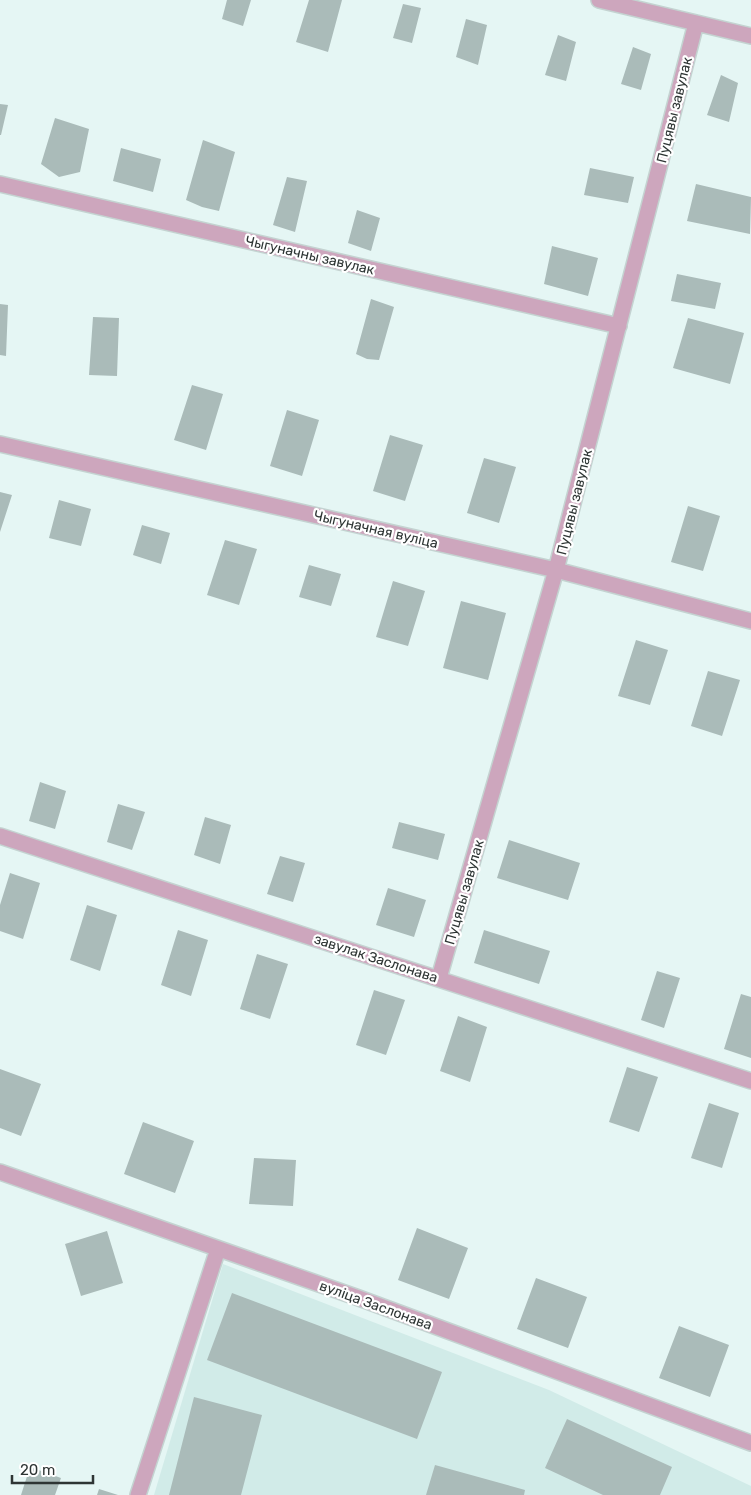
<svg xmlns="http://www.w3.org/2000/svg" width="751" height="1495" font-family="Rubik,sans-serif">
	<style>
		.built { fill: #d1ebe8 }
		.building { fill: #aabbb9 }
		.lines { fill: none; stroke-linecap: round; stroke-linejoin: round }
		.minor-casing { stroke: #c4d3d1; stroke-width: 18 }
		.minor { stroke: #cda6bd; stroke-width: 15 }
		.labels { text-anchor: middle; stroke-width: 4.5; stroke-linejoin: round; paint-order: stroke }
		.street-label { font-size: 14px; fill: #2e3534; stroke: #fff }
	</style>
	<rect width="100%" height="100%" fill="#e5f6f4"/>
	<path class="built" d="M 223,1264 L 549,1390 L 751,1486 L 751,1495 L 154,1495 Z"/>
	<path class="building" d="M 227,0 L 251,0 L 243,26 L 222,19 Z
		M 309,0 L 342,0 L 328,52 L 296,42 Z
		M 403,4 L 421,8 L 412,43 L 393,38 Z
		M 466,19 L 487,25 L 478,65 L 456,57 Z
		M 558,35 L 576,42 L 566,81 L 545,75 Z
		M 633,47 L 651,54 L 641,90 L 621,84 Z
		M 721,75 L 738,83 L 729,122 L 707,115 Z
		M 0,104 L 8,105 L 1,135 L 0,135 Z
		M 55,118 L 89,129 L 80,172 L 59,177 L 41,164 Z
		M 203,140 L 235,152 L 219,211 L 202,207 L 186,200 Z
		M 121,148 L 161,159 L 153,192 L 113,181 Z
		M 590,168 L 634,177 L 628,203 L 584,195 Z
		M 287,177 L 307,181 L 295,232 L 273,225 Z
		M 696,184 L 751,197 L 750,234 L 687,221 Z
		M 357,210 L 380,218 L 371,251 L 348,243 Z
		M 552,246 L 598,258 L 588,296 L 544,284 Z
		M 677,274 L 721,283 L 715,309 L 671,301 Z
		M 371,299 L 394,307 L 379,360 L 367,359 L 356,354 Z
		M 0,304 L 8,305 L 6,356 L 0,355 Z
		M 93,317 L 119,318 L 117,376 L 89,375 Z
		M 688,318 L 744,333 L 730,384 L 673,368 Z
		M 192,385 L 223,394 L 206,450 L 174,440 Z
		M 287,410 L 319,420 L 302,476 L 270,466 Z
		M 390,435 L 423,445 L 405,501 L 373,491 Z
		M 484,458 L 516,467 L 499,523 L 467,513 Z
		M 0,492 L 12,495 L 0,532 Z
		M 59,500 L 91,509 L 81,546 L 49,538 Z
		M 688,506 L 720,516 L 703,571 L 671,562 Z
		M 142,525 L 170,533 L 161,564 L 133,555 Z
		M 225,540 L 257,549 L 239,605 L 207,595 Z
		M 309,565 L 341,574 L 331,606 L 299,597 Z
		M 393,581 L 425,591 L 408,646 L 376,637 Z
		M 461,601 L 506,613 L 488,680 L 443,668 Z
		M 636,640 L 668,650 L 650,705 L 618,696 Z
		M 708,671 L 740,680 L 722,736 L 691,726 Z
		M 40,782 L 66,791 L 55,829 L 29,821 Z
		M 118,804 L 145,812 L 132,850 L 107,842 Z
		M 205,817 L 231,825 L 220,864 L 194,855 Z
		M 399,822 L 445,834 L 438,860 L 392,848 Z
		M 509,840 L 580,863 L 568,900 L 497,878 Z
		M 280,856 L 305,863 L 293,902 L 267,894 Z
		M 10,873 L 40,883 L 23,939 L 0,931 L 0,905 Z
		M 388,888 L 426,900 L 414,937 L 376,925 Z
		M 87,905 L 117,915 L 100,971 L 70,960 Z
		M 178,930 L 208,940 L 191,996 L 161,985 Z
		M 484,930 L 550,951 L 539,984 L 474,963 Z
		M 257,954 L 288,964 L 270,1019 L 240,1009 Z
		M 657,971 L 680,978 L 664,1028 L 641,1020 Z
		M 374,990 L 405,1000 L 386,1055 L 356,1045 Z
		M 741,994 L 751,997 L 751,1058 L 724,1049 Z
		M 458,1016 L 487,1027 L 470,1082 L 440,1071 Z
		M 627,1067 L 658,1077 L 639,1132 L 609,1122 Z
		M 0,1069 L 41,1084 L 21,1136 L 0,1128 Z
		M 709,1103 L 739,1113 L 722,1168 L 691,1158 Z
		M 143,1122 L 194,1141 L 175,1193 L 124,1174 Z
		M 254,1158 L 296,1160 L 293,1206 L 249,1204 Z
		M 417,1228 L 468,1248 L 449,1299 L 398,1280 Z
		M 107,1231 L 123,1283 L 81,1296 L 65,1244 Z
		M 536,1278 L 587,1297 L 568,1348 L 517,1329 Z
		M 232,1293 L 442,1372 L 417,1439 L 207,1360 Z
		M 679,1326 L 729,1345 L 710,1397 L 659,1378 Z
		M 194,1397 L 262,1415 L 241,1495 L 169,1495 Z
		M 567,1419 L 672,1467 L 660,1495 L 603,1495 L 545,1468 Z
		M 435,1465 L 525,1490 L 524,1495 L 426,1495 Z
		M 30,1467 L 61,1478 L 55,1495 L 21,1495 Z
		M 99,1489 L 118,1495 L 97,1495 Z"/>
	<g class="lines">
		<defs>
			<path id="minor" d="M 599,0 L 751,36
				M 0,184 L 619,326
				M 0,444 L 556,570 L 751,621
				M 0,836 L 751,1081
				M 439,978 L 556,570 L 696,23
				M 0,1172 L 356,1297 L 751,1443
				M 138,1495 L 218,1249"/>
		</defs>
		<use href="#minor" class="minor-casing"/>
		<use href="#minor" class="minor"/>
	</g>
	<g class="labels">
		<g class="street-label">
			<text transform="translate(674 110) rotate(-76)" y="5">Пуцявы завулак</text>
			<text transform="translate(310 255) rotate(13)" y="5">Чыгуначны завулак</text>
			<text transform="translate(574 502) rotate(-76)" y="5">Пуцявы завулак</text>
			<text transform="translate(376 529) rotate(13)" y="5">Чыгуначная вуліца</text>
			<text transform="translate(464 892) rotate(-74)" y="5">Пуцявы завулак</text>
			<text transform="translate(376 958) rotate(18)" y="5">завулак Заслонава</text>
			<text transform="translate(376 1305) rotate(20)" y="5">вуліца Заслонава</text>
		</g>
	</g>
	<path d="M12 1475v8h81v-8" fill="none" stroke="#2e3534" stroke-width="2.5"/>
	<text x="20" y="1475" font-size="15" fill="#2e3534" stroke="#ffffff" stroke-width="4" paint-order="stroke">20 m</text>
</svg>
